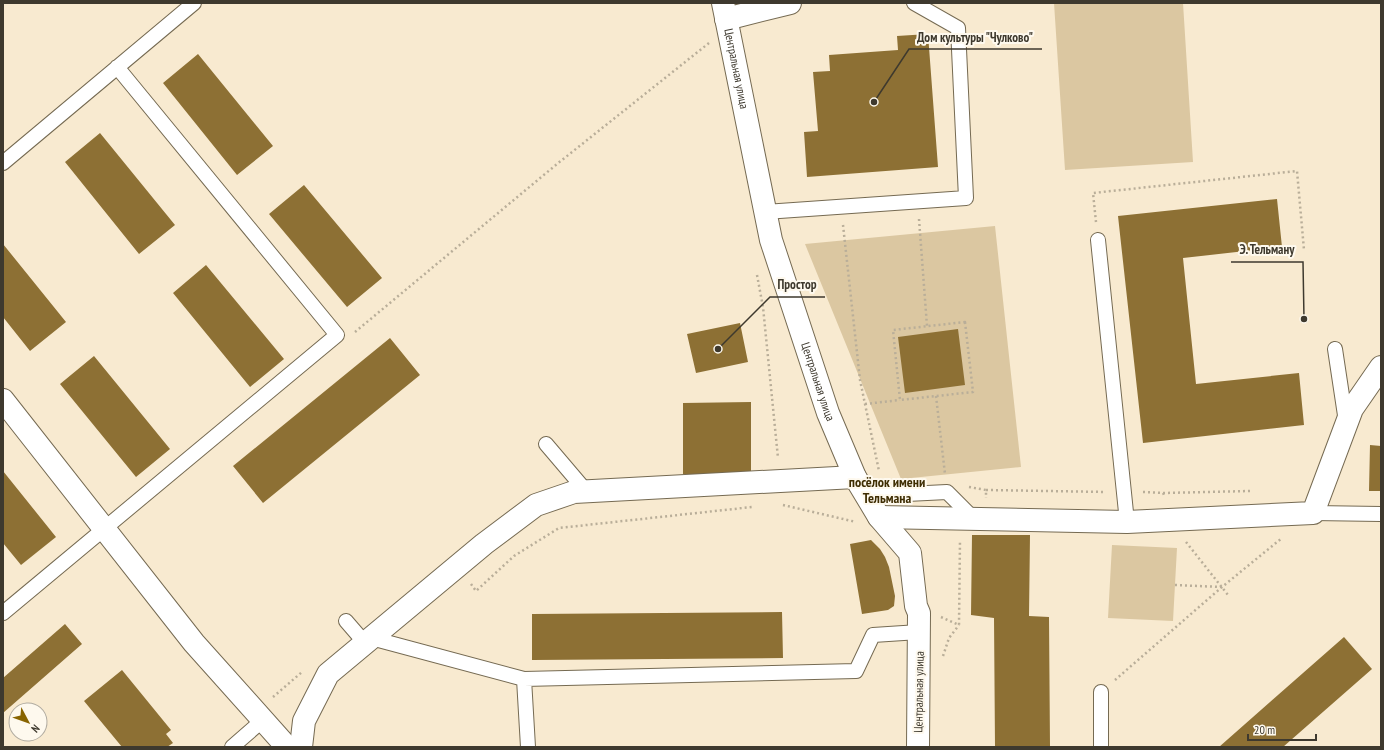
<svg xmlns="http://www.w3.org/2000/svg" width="1384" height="750" font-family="'PT Sans Narrow',sans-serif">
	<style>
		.green { fill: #dbc7a1 }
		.building { fill: #8d7034 }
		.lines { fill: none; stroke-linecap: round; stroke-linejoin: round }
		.service-casing { stroke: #756a52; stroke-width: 16 }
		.minor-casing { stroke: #756a52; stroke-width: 24 }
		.path { stroke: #b9ae99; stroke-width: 2.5; stroke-dasharray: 2 3; stroke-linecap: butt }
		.service { stroke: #fff; stroke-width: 14 }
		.minor { stroke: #fff; stroke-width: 22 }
		.labels { text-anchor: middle; stroke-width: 4; stroke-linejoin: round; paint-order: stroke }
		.street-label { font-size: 12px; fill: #3e392e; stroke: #fef9ee }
		.quarter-label { font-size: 14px; font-weight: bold; fill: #3e2d03; stroke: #fef9ee }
		.leader { fill: none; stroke: #3e392e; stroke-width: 1.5 }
		.callout-dot { fill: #3e392e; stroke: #fef9ee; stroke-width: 1.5 }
		.callout-label { font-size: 13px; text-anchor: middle; font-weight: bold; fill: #3e392e; stroke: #fef9ee; stroke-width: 4; stroke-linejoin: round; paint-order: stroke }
	</style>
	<rect width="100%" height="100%" fill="#f8ead0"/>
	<path class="green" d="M 1054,3 L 1183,3 L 1193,162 L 1065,170 Z
		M 995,226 L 1021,467 L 901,479 L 805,244 Z
		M 1112,545 L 1177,548 L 1173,621 L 1108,618 Z"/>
	<path class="building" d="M 928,34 L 938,167 L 807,177 L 804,132 L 818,131 L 813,72 L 830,71 L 829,55 L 898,50 L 897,36 Z
		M 198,54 L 273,146 L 237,175 L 163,83 Z
		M 100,133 L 175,225 L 139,254 L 65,162 Z
		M 304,185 L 382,278 L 347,307 L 269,214 Z
		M 1277,199 L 1282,247 L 1183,258 L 1196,384 L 1299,373 L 1304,425 L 1143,443 L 1118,216 Z
		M 3,244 L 66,322 L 30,351 L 3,317 Z
		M 206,265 L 284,359 L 250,387 L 173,293 Z
		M 740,323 L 748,362 L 696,373 L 687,334 Z
		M 958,329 L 965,385 L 905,393 L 898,337 Z
		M 390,338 L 420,375 L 263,503 L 233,466 Z
		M 94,356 L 170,449 L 136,477 L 60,384 Z
		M 751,402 L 751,474 L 683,474 L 683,403 Z
		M 1370,445 L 1381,446 L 1381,491 L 1369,491 Z
		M 3,471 L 56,537 L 21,565 L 3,543 Z
		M 972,535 L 1030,535 L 1029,616 L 1049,617 L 1050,747 L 995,747 L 994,618 L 971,615 Z
		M 871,540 L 880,549 L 885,557 L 889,567 L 895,596 L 894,606 L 888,610 L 862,614 L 850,544 Z
		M 782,612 L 783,658 L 532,660 L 532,614 Z
		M 65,624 L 82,644 L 3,713 L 3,678 Z
		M 1344,637 L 1372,669 L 1283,747 L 1219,747 Z
		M 122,670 L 171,730 L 166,734 L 173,743 L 167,747 L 122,747 L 84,701 Z"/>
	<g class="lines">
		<defs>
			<path id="service" d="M 3,163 L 194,3
				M 765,212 L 966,198 L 958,28 L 914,3
				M 1098,240 L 1127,522
				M 1335,349 L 1346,422
				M 546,444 L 586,491
				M 867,496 L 947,492 L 975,520
				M 1313,513 L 1381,514
				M 3,613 L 337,335 L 117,67
				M 346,621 L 365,643
				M 371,638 L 524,679 L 528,747
				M 524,679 L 856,671 L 873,635 L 919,632
				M 232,747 L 263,720
				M 1101,747 L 1101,692"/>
			<g id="minor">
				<path id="s1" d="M 723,3 L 771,240 L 828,413 L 855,477 L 879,517 L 910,553 L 916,606 L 919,613 L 918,747"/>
				<path d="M 726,19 L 790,3"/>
				<path d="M 3,400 L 194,643 L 287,747"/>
				<path d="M 879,517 L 1127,522 L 1313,513 L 1352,409 L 1381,367"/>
				<path d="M 301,747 L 304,721 L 328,674 L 484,544 L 536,505 L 574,492 L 855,477"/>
			</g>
		</defs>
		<use href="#service" class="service-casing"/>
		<use href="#minor" class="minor-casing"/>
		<path class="path" d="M 919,219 L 927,326
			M 1096,222 L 1093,193 L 1297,171 L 1304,250
			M 843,225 L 860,380 L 879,471
			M 757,275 L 763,307 L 778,458
			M 965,322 L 973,392 L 900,400 L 893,330 Z
			M 355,332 L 557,164 L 709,43
			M 936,396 L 945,474
			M 865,404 L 900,400
			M 969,487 L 986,490 L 986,498
			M 986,490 L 1106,492
			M 1143,492 L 1163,493 L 1165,497
			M 1163,493 L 1250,491
			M 783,505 L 856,522
			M 1186,542 L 1228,595
			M 471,584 L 476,591 L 514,556 L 559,528 L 752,507
			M 1175,585 L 1221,587
			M 941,617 L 959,625 L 960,540
			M 943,656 L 949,638 L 959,625
			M 1115,680 L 1222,587 L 1282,538
			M 273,697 L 302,672"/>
		<use href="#service" class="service"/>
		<use href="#minor" class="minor"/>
	</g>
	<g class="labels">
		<g class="street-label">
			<text dy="4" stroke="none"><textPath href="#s1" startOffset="67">Центральная улица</textPath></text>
			<text dy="4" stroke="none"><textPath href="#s1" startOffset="391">Центральная улица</textPath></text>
			<text transform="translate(919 692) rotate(-89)" y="4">Центральная улица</text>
		</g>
		<g class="quarter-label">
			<text x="887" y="487">посёлок имени<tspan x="887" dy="16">Тельмана</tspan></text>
		</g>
	</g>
	<path class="leader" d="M874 102L909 49H1042M1304 319L1303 262H1231M718 349L770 297H825"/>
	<g class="callout-dot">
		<circle cx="874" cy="102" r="4"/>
		<circle cx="1304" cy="319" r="4"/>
		<circle cx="718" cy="349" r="4"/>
	</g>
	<g class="callout-label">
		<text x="975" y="42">Дом культуры "Чулково"</text>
		<text x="1267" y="254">Э. Тельману</text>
		<text x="797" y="289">Простор</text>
	</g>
	<rect width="1384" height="750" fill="none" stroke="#3e392e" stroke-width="8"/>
	<g transform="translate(28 722) rotate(131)"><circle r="19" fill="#fef9ee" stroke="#b1aca1"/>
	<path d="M0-3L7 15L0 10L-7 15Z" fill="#886400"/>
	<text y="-6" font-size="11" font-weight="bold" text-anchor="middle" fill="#3e392e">N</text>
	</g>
	<path d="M1248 734v6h68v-6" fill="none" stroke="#3e392e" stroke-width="2"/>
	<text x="1254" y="734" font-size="12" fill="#3e392e" stroke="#fef9ee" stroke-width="3" paint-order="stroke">20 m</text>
</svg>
